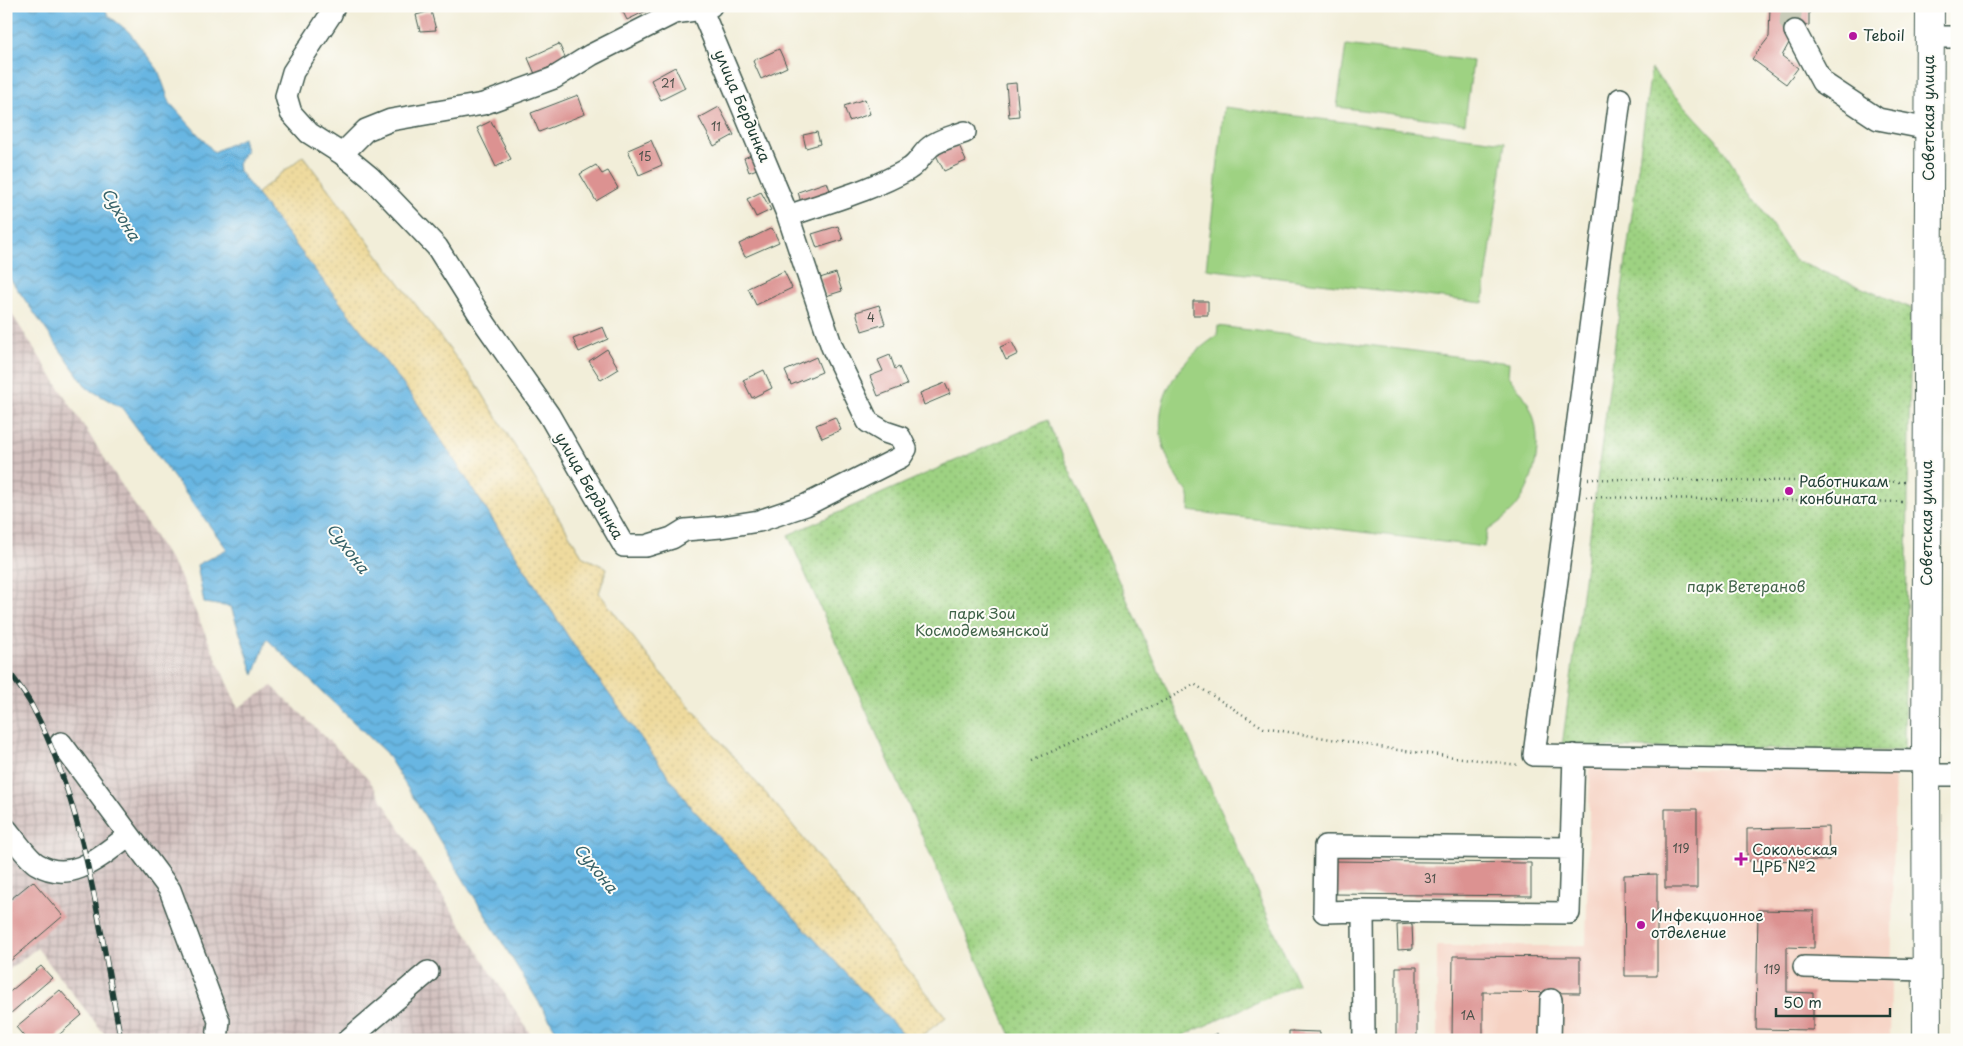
<svg xmlns="http://www.w3.org/2000/svg" width="1963" height="1046" font-family="'Playpen Sans',sans-serif">
	<style>
		.built { fill: #f6d2c3 }
		.industrial { fill: url(#industrial-grid) }
		.sand { fill: url(#sand-dots); stroke: #868c69 }
		.park { fill: url(#park-dots); stroke: #5e885b }
		.pitch { fill: #9ed282; stroke: #5e885b }
		.water { fill: url(#water-waves); stroke: #447a8b }
		.building { fill: #dc9291 }
		.lines { fill: none; stroke-linecap: round; stroke-linejoin: round }
		.minor-tunnel { stroke: #c8cbb8; stroke-width: 21; stroke-dasharray: 21 11; stroke-linecap: butt }
		.minor-casing { stroke: #3f584d; stroke-width: 24 }
		.major-casing { stroke: #3f584d; stroke-width: 30 }
		.path { stroke: #3f584d; stroke-width: 2.5; stroke-dasharray: 1 4; stroke-linecap: butt }
		.minor { stroke: #fff; stroke-width: 21 }
		.major { stroke: #fff; stroke-width: 28 }
		.rail-casing { stroke: #1f3d34; stroke-width: 5.5 }
		.rail { stroke: #fdfcf7; stroke-width: 4; stroke-dasharray: 11; stroke-linecap: butt }
		.poi-dot { fill: #b5179e; stroke: #fdfcf7; stroke-width: 2 }
		.labels { text-anchor: middle; stroke-width: 4; stroke-linejoin: round; paint-order: stroke }
		.number-label { font-size: 12px; fill: #4e524b }
		.poi-label { font-size: 15px; fill: #1f3d34; stroke: #fdfcf7; text-anchor: start }
		.street-label { font-size: 15px; fill: #1f3d34; stroke: #fdfcf7 }
		.park-label { font-size: 15px; fill: #3f6248; stroke: #fdfcf7 }
		.water-label { font-size: 16px; font-style: italic; fill: #356168; stroke: #fdfcf7 }
	</style>
	<defs>
		<pattern id="industrial-grid" width="8" height="8" patternUnits="userSpaceOnUse" patternTransform="scale(1.25)"><rect width="8" height="8" fill="#d1bfbd"/><path d="M0 4h8M4 0v8" fill="none" stroke="#a99c9a"/></pattern>
		<pattern id="sand-dots" width="8" height="8" patternUnits="userSpaceOnUse" patternTransform="scale(1.25)"><rect width="8" height="8" fill="#eeda9e"/><path d="M2 2h.1M6 6h.1" fill="none" stroke="#ccbc89" stroke-width="1.8" stroke-linecap="round"/></pattern>
		<pattern id="park-dots" width="8" height="8" patternUnits="userSpaceOnUse" patternTransform="scale(1.25)"><rect width="8" height="8" fill="#9ed282"/><path d="M2 2h.1M6 6h.1" fill="none" stroke="#80ac6b" stroke-width="1.8" stroke-linecap="round"/></pattern>
		<pattern id="water-waves" width="16" height="10" patternUnits="userSpaceOnUse" patternTransform="scale(1.25)"><rect width="16" height="10" fill="#68b6e2"/><path d="M0 5q4-4 8 0t8 0" fill="none" stroke="#5595b8"/></pattern>
	</defs>
	<rect width="100%" height="100%" fill="#fdfcf7"/>
	<filter id="ink" filterUnits="userSpaceOnUse"><feTurbulence type="fractalNoise" baseFrequency=".02" numOctaves="2"/><feDisplacementMap in="SourceGraphic" scale="10" xChannelSelector="R" yChannelSelector="G"/><feConvolveMatrix kernelMatrix="1 2 1 2 8 2 1 2 1" color-interpolation-filters="sRGB"/></filter>
	<filter id="wash" filterUnits="userSpaceOnUse"><feTurbulence type="fractalNoise" baseFrequency=".0096" numOctaves="4" result="noise"/><feDisplacementMap in="SourceGraphic" scale="20" xChannelSelector="R" yChannelSelector="G"/><feGaussianBlur stdDeviation="1.12" result="paint"/><feColorMatrix in="noise" values="0 0 0 0 0 0 0 0 0 0 0 0 0 0 0 0 0 1.4 0 .05"/><feComposite in="paint" operator="in"/></filter>
	<g filter="url(#wash)">
		<rect width="100%" height="100%" fill="#f2eed9"/>
		<path class="built" d="M 1590,767 L 1895,771 L 1890,1040 L 1437,1040 L 1437,946 L 1586,946 Z"/>
		<path class="industrial" d="M 6,305 L 179,574 L 238,708 L 272,686 L 368,778 L 534,1040 L 109,1040 L 37,948 L 6,972 Z"/>
		<path class="sand" d="M 303,156 L 479,388 L 583,557 L 607,568 L 599,593 L 659,671 L 782,812 L 946,1017 L 916,1040 L 906,1040 L 902,1033 L 690,806 L 573,644 L 418,404 L 256,194 Z"/>
		<path class="park" d="M 1651,69 L 1720,144 L 1794,260 L 1911,308 L 1904,751 L 1562,747 Z
			M 1047,420 L 1298,984 L 1173,1040 L 1013,1040 L 788,535 Z"/>
		<path class="pitch" d="M 1346,45 L 1473,61 L 1465,123 L 1337,107 Z
			M 1224,107 L 1505,142 L 1483,303 L 1206,269 Z
			M 1218,326 L 1509,363 L 1508,377 C 1515,384 1522,392 1527,401 C 1545,434 1538,481 1514,509 C 1506,518 1497,524 1487,531 L 1484,547 L 1189,511 C 1189,506 1190,500 1189,496 C 1188,491 1183,486 1180,483 C 1175,475 1171,468 1168,459 C 1146,407 1174,364 1217,336 Z"/>
		<path class="water" d="M 6,6 L 104,6 L 108,15 L 129,32 L 158,70 L 170,103 L 214,152 L 243,138 L 246,151 L 238,163 L 239,171 L 418,404 L 573,644 L 690,806 L 902,1033 L 906,1040 L 562,1040 L 386,753 L 267,639 L 254,675 L 231,607 L 204,603 L 197,565 L 227,549 L 122,408 L 87,388 L 6,273 Z"/>
		<g id="blocks">
			<path class="building" d="M 620,6 L 644,6 L 646,11 L 627,20 Z
				M 1770,6 L 1809,6 L 1809,25 L 1798,26 L 1782,56 L 1798,68 L 1786,84 L 1752,59 L 1769,37 Z
				M 431,11 L 436,30 L 420,31 L 416,15 Z
				M 559,44 L 566,59 L 535,74 L 528,58 Z
				M 779,49 L 787,67 L 761,79 L 753,61 Z
				M 675,67 L 685,88 L 661,100 L 651,80 Z
				M 1016,83 L 1019,116 L 1009,117 L 1006,84 Z
				M 578,95 L 585,114 L 539,132 L 531,113 Z
				M 865,99 L 870,114 L 849,121 L 844,106 Z
				M 719,107 L 734,135 L 714,146 L 699,118 Z
				M 491,121 L 511,159 L 496,167 L 477,128 Z
				M 817,132 L 820,144 L 806,148 L 803,135 Z
				M 651,140 L 662,165 L 639,175 L 628,150 Z
				M 959,145 L 966,161 L 944,171 L 936,155 Z
				M 751,155 L 757,169 L 749,172 L 744,158 Z
				M 596,165 L 602,174 L 608,171 L 618,188 L 596,201 L 580,174 Z
				M 827,182 L 832,196 L 802,206 L 798,192 Z
				M 761,192 L 771,210 L 756,217 L 747,199 Z
				M 838,226 L 843,240 L 817,248 L 812,234 Z
				M 772,228 L 779,242 L 745,257 L 739,244 Z
				M 784,271 L 792,288 L 756,305 L 748,288 Z
				M 836,273 L 842,291 L 826,296 L 820,278 Z
				M 1193,301 L 1208,301 L 1208,315 L 1193,315 Z
				M 879,305 L 885,324 L 862,331 L 856,312 Z
				M 603,327 L 608,339 L 579,352 L 573,339 Z
				M 1012,342 L 1018,354 L 1006,360 L 1000,347 Z
				M 607,349 L 619,369 L 601,380 L 589,361 Z
				M 890,355 L 895,369 L 899,367 L 907,385 L 878,396 L 870,376 L 883,371 L 878,360 Z
				M 816,357 L 822,372 L 791,385 L 785,371 Z
				M 764,370 L 772,388 L 752,398 L 743,380 Z
				M 945,383 L 950,394 L 924,405 L 920,393 Z
				M 835,417 L 841,430 L 822,438 L 816,425 Z
				M 1665,809 L 1697,809 L 1697,888 L 1665,888 Z
				M 1828,827 L 1829,860 L 1747,861 L 1747,829 Z
				M 1330,861 L 1531,863 L 1531,896 L 1330,894 Z
				M 1657,874 L 1657,976 L 1625,976 L 1624,875 Z
				M 33,881 L 63,916 L 9,962 L 6,958 L 6,903 Z
				M 1758,910 L 1814,911 L 1814,948 L 1787,947 L 1787,992 L 1813,993 L 1813,1030 L 1756,1029 Z
				M 1412,924 L 1413,949 L 1398,950 L 1397,925 Z
				M 1453,956 L 1580,957 L 1580,993 L 1483,992 L 1483,1040 L 1452,1040 Z
				M 41,966 L 52,978 L 11,1013 L 6,1007 L 6,995 Z
				M 1396,967 L 1417,967 L 1417,1040 L 1396,1040 Z
				M 60,990 L 82,1015 L 53,1040 L 27,1040 L 16,1027 Z
				M 1289,1031 L 1320,1032 L 1320,1040 L 1289,1040 Z
				M 1217,1033 L 1220,1040 L 1203,1040 Z"/>
		</g>
	</g>
	<g filter="url(#ink)">
		<use href="#blocks" fill-opacity="0" stroke="#3f584d" stroke-width="1"/>
		<g class="lines">
			<path class="minor-tunnel" d="M 1792,6 L 1790,22 L 1795,31"/>
			<defs>
				<path id="minor" d="M 334,6 L 331,14 L 293,72 L 286,96 L 291,113 L 309,133 L 342,154 L 370,177 L 437,247 L 486,325 L 549,415 L 624,546 L 646,546 L 672,538 L 685,530 L 721,527 L 759,521 L 806,505 L 901,457 L 906,449 L 900,437 L 885,432 L 868,422 L 832,347 L 788,216 L 700,6
					M 1795,31 L 1822,82 L 1878,119 L 1929,129
					M 1929,37 L 1957,37
					M 1620,99 L 1534,755 L 1927,761
					M 342,154 L 366,130 L 391,120 L 483,104 L 554,78 L 591,55 L 674,13 L 702,9 L 711,6
					M 788,216 C 828,202 872,190 909,169 C 919,163 922,153 930,147 C 939,139 955,136 965,132
					M 61,743 L 170,890 L 219,1021 L 217,1040
					M 1927,775 L 1957,775
					M 6,829 C 14,838 27,858 37,864 C 72,885 102,855 129,835
					M 1571,848 L 1325,846 L 1324,912 L 1363,911 L 1569,913 L 1574,755
					M 1363,911 L 1364,1040
					M 1804,967 L 1927,970
					M 348,1040 L 428,972
					M 1550,1040 L 1551,1000"/>
				<path id="major" d="M 1927,1040 L 1926,753 L 1930,6"/>
			</defs>
			<use href="#minor" class="minor-casing"/>
			<use href="#major" class="major-casing"/>
			<path class="path" d="M 1588,479 L 1908,482
				M 1586,497 L 1906,502
				M 1033,760 L 1170,698 L 1194,684 L 1264,728 L 1398,750 L 1519,765"/>
			<use href="#minor" class="minor"/>
			<use href="#major" class="major"/>
			<defs>
				<path id="rail" d="M 6,668 C 15,680 25,693 32,706 C 86,808 99,927 121,1040"/>
			</defs>
			<use href="#rail" class="rail-casing"/>
			<use href="#rail" class="rail"/>
		</g>
	</g>
	<g class="poi-dot">
		<circle cx="1853" cy="36" r="5"/>
		<circle cx="1789" cy="491" r="5"/>
		<path d="M1738.5 851.5h5v5h5v5h-5v5h-5v-5h-5v-5h5z"/>
		<circle cx="1641" cy="925" r="5"/>
	</g>
	<g class="labels">
		<g class="number-label">
			<text x="668" y="88">21</text>
			<text x="716" y="131">11</text>
			<text x="645" y="161">15</text>
			<text x="871" y="322">4</text>
			<text x="1681" y="853">119</text>
			<text x="1430" y="883">31</text>
			<text x="1772" y="974">119</text>
			<text x="1468" y="1020">1А</text>
		</g>
		<g class="poi-label">
			<text x="1863" y="41">Teboil</text>
			<text x="1799" y="487">Работникам<tspan x="1799" dy="17">конбината</tspan></text>
			<text x="1752" y="855">Сокольская<tspan x="1752" dy="17">ЦРБ №2</tspan></text>
			<text x="1651" y="921">Инфекционное<tspan x="1651" dy="17">отделение</tspan></text>
		</g>
		<g class="street-label">
			<text transform="translate(742 106) rotate(67)" y="5">улица Бердинка</text>
			<text transform="translate(1929 118) rotate(-90)" y="5">Советская улица</text>
			<text transform="translate(589 486) rotate(60)" y="5">улица Бердинка</text>
			<text transform="translate(1927 523) rotate(-90)" y="5">Советская улица</text>
		</g>
		<g class="park-label">
			<text x="1746" y="592">парк Ветеранов</text>
			<text x="982" y="619">парк Зои<tspan x="982" dy="17">Космодемьянской</tspan></text>
		</g>
		<g class="water-label">
			<text transform="translate(121 214) rotate(59)" y="6">Сухона</text>
			<text transform="translate(348 548) rotate(53)" y="6">Сухона</text>
			<text transform="translate(596 868) rotate(51)" y="6">Сухона</text>
		</g>
	</g>
	<rect width="1963" height="1046" fill="none" stroke="#fdfcf7" stroke-width="25"/>
	<path d="M1776 1008v8h114v-8" fill="none" stroke="#1f3d34" stroke-width="2.5"/>
	<text x="1783" y="1008" font-size="15" fill="#1f3d34" stroke="#fdfcf7" stroke-width="4" paint-order="stroke">50 m</text>
</svg>
